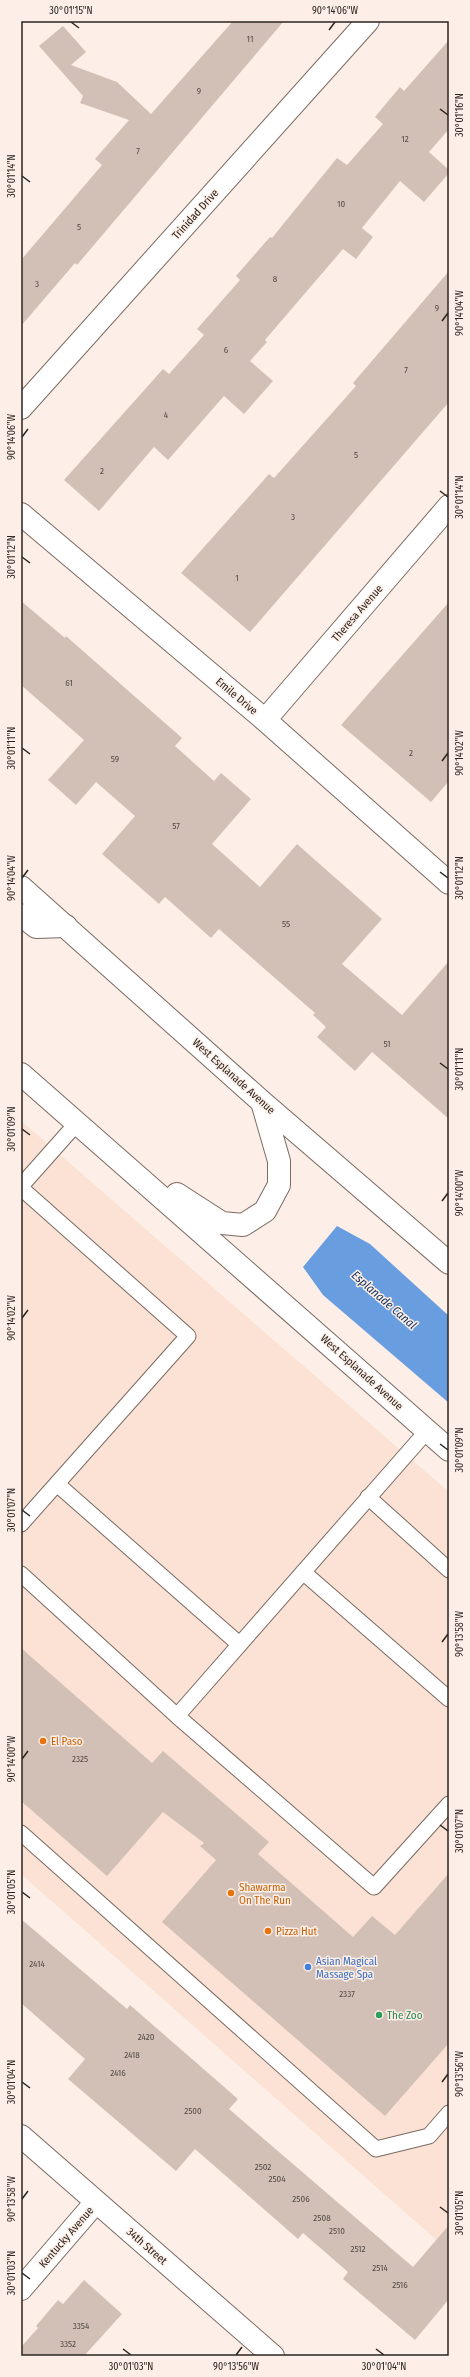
<svg xmlns="http://www.w3.org/2000/svg" width="470" height="2377" font-family="'Fira Sans Condensed',sans-serif">
	<style>
		.built { fill: #fbe2d4 }
		.water { fill: #689ddf }
		.building { fill: #d2c0b7 }
		.lines { fill: none; stroke-linecap: round; stroke-linejoin: round }
		.lane-casing { stroke: #7a6a62; stroke-width: 17 }
		.street-casing { stroke: #7a6a62; stroke-width: 24 }
		.secondary-casing { stroke: #7a6a62; stroke-width: 24 }
		.lane { stroke: #fff; stroke-width: 15 }
		.street { stroke: #fff; stroke-width: 22 }
		.secondary { stroke: #fff; stroke-width: 22 }
		.ticks { fill: none; stroke: #2a2420; stroke-width: 1.5 }
		.food-dot { fill: #e8710a; stroke: #fdefe7; stroke-width: 1.5 }
		.shop-dot { fill: #3f7fe0; stroke: #fdefe7; stroke-width: 1.5 }
		.leisure-dot { fill: #2e9e5b; stroke: #fdefe7; stroke-width: 1.5 }
		.labels { text-anchor: middle; stroke-width: 3; stroke-linejoin: round; paint-order: stroke }
		.number-label { font-size: 9px; fill: #544b46 }
		.street-label { font-size: 11px; fill: #2a2420; stroke: #fdefe7 }
		.food-label { font-size: 11px; fill: #c56008; stroke: #fdefe7; text-anchor: start }
		.shop-label { font-size: 11px; fill: #366cbe; stroke: #fdefe7; text-anchor: start }
		.leisure-label { font-size: 11px; fill: #27864d; stroke: #fdefe7; text-anchor: start }
		.water-label { font-size: 12px; font-style: italic; fill: #0a2f59; stroke: #fdefe7 }
		.neatline { fill: none; stroke: #2a2420; stroke-width: 1.5 }
		.ticks-label { font-size: 10px; text-anchor: middle; fill: #2a2420 }
	</style>
	<rect width="100%" height="100%" fill="#fdefe7"/>
	<path class="built" d="M 21,1121 L 449,1492 L 449,2251 L 21,1874 Z"/>
	<path class="water" d="M 337,1226 L 370,1244 L 449,1316 L 449,1403 L 323,1295 L 303,1267 Z"/>
	<path class="building" d="M 233,21 L 284,21 L 77,265 L 75,263 L 21,326 L 21,260 L 102,165 L 95,159 L 129,120 L 80,103 L 83,96 L 39,46 L 63,26 L 86,52 L 71,65 L 117,82 L 151,114 Z
		M 449,40 L 449,129 L 429,152 L 449,170 L 449,173 L 424,202 L 400,181 L 362,228 L 373,237 L 356,259 L 343,249 L 265,340 L 267,342 L 250,361 L 273,381 L 244,414 L 224,396 L 168,460 L 154,447 L 99,511 L 64,480 L 163,369 L 169,374 L 204,335 L 197,329 L 240,280 L 236,276 L 270,237 L 272,238 L 337,158 L 347,165 L 383,124 L 375,117 L 400,87 L 404,91 Z
		M 449,271 L 449,402 L 250,632 L 181,573 L 269,474 L 274,478 L 356,386 L 353,383 Z
		M 21,601 L 65,638 L 66,636 L 182,738 L 175,746 L 214,781 L 221,773 L 251,799 L 212,844 L 260,887 L 297,844 L 382,919 L 342,964 L 402,1015 L 449,961 L 449,1119 L 372,1052 L 355,1071 L 317,1037 L 326,1027 L 313,1015 L 315,1013 L 219,929 L 211,938 L 165,897 L 159,904 L 102,854 L 135,816 L 96,782 L 76,805 L 48,780 L 84,740 L 21,685 Z
		M 449,602 L 449,781 L 431,802 L 341,725 Z
		M 21,1648 L 152,1763 L 163,1751 L 269,1842 L 258,1854 L 353,1937 L 372,1916 L 395,1935 L 449,1873 L 449,2043 L 385,2116 L 162,1922 L 216,1860 L 200,1846 L 204,1843 L 163,1812 L 107,1876 L 21,1801 Z
		M 21,1919 L 127,2009 L 130,2005 L 238,2099 L 229,2109 L 413,2267 L 449,2225 L 449,2299 L 415,2340 L 343,2279 L 348,2272 L 303,2233 L 298,2239 L 195,2149 L 176,2171 L 68,2079 L 85,2059 L 21,2003 Z
		M 84,2280 L 122,2314 L 84,2356 L 21,2356 L 21,2347 L 38,2328 L 36,2326 L 58,2300 L 63,2304 Z"/>
	<g class="lines">
		<defs>
			<path id="lane" d="M 21,1186 L 77,1123
				M 21,1188 L 188,1336 L 21,1524
				M 427,1431 L 177,1716 L 374,1887 L 449,1804
				M 57,1484 L 239,1644
				M 368,1497 L 449,1570
				M 303,1572 L 449,1699
				M 21,1574 L 177,1716
				M 21,1833 L 376,2149 L 429,2136 L 449,2113"/>
			<path id="street" d="M 21,408 L 368,21
				M 21,514 L 265,720 L 449,883
				M 265,720 L 449,506
				M 21,2136 L 273,2356
				M 21,2289 L 96,2202"/>
			<path id="secondary" d="M 21,887 L 262,1102 L 449,1263
				M 21,915 L 36,927 L 66,926
				M 21,1074 L 449,1450
				M 177,1194 L 222,1223 L 243,1225 L 265,1211 L 279,1185 L 279,1161 L 262,1102"/>
		</defs>
		<use href="#lane" class="lane-casing"/>
		<use href="#street" class="street-casing"/>
		<use href="#secondary" class="secondary-casing"/>
		<use href="#lane" class="lane"/>
		<use href="#street" class="street"/>
		<use href="#secondary" class="secondary"/>
	</g>
	<path class="ticks" d="M 71,22 L 79,28M 329,30 L 335,22M 440,109 L 448,115M 22,176 L 30,182M 442,321 L 448,313M 22,437 L 28,429M 440,491 L 448,497M 22,557 L 30,563M 22,748 L 30,754M 442,761 L 448,753M 440,872 L 448,878M 22,878 L 28,870M 440,1063 L 448,1069M 22,1129 L 30,1135M 442,1201 L 448,1193M 22,1318 L 28,1310M 440,1444 L 448,1450M 22,1510 L 30,1516M 442,1642 L 448,1634M 22,1759 L 28,1751M 440,1825 L 448,1831M 22,1892 L 30,1898M 22,2082 L 30,2088M 442,2082 L 448,2074M 22,2199 L 28,2191M 440,2207 L 448,2213M 22,2273 L 30,2279M 123,2349 L 131,2355M 376,2349 L 384,2355M 236,2355 L 242,2347"/>
	<g class="food-dot">
		<circle cx="43" cy="1741" r="4"/>
		<circle cx="231" cy="1893" r="4"/>
		<circle cx="268" cy="1931" r="4"/>
	</g>
	<circle class="shop-dot" cx="308" cy="1967" r="4"/>
	<circle class="leisure-dot" cx="379" cy="2015" r="4"/>
	<g class="labels">
		<g class="number-label">
			<text x="250" y="42">11</text>
			<text x="199" y="94">9</text>
			<text x="405" y="142">12</text>
			<text x="138" y="154">7</text>
			<text x="341" y="207">10</text>
			<text x="79" y="230">5</text>
			<text x="275" y="282">8</text>
			<text x="37" y="287">3</text>
			<text x="437" y="311">9</text>
			<text x="226" y="353">6</text>
			<text x="406" y="373">7</text>
			<text x="166" y="418">4</text>
			<text x="356" y="458">5</text>
			<text x="102" y="474">2</text>
			<text x="293" y="520">3</text>
			<text x="237" y="581">1</text>
			<text x="69" y="686">61</text>
			<text x="411" y="756">2</text>
			<text x="115" y="762">59</text>
			<text x="176" y="829">57</text>
			<text x="286" y="927">55</text>
			<text x="387" y="1047">51</text>
			<text x="80" y="1762">2325</text>
			<text x="37" y="1967">2414</text>
			<text x="347" y="1997">2337</text>
			<text x="146" y="2040">2420</text>
			<text x="132" y="2058">2418</text>
			<text x="118" y="2076">2416</text>
			<text x="193" y="2114">2500</text>
			<text x="263" y="2170">2502</text>
			<text x="277" y="2182">2504</text>
			<text x="301" y="2202">2506</text>
			<text x="322" y="2221">2508</text>
			<text x="337" y="2234">2510</text>
			<text x="358" y="2252">2512</text>
			<text x="380" y="2271">2514</text>
			<text x="400" y="2288">2516</text>
			<text x="81" y="2329">3354</text>
			<text x="68" y="2347">3352</text>
		</g>
		<g class="street-label">
			<text transform="translate(195 214) rotate(-48)" y="4">Trinidad Drive</text>
			<text transform="translate(357 613) rotate(-49)" y="4">Theresa Avenue</text>
			<text transform="translate(237 696) rotate(40)" y="4">Emile Drive</text>
			<text transform="translate(234 1076) rotate(42)" y="4">West Esplanade Avenue</text>
			<text transform="translate(362 1372) rotate(42)" y="4">West Esplanade Avenue</text>
			<text transform="translate(66 2237) rotate(-49)" y="4">Kentucky Avenue</text>
			<text transform="translate(147 2246) rotate(41)" y="4">34th Street</text>
		</g>
		<g class="food-label">
			<text x="51" y="1745">El Paso</text>
			<text x="239" y="1891">Shawarma<tspan x="239" dy="13">On The Run</tspan></text>
			<text x="276" y="1935">Pizza Hut</text>
		</g>
		<g class="shop-label">
			<text x="316" y="1965">Asian Magical<tspan x="316" dy="13">Massage Spa</tspan></text>
		</g>
		<g class="leisure-label">
			<text x="387" y="2019">The Zoo</text>
		</g>
		<g class="water-label">
			<text transform="translate(384 1300) rotate(41)" y="4">Esplanade Canal</text>
		</g>
	</g>
	<rect width="470" height="2377" fill="none" stroke="#fdefe7" stroke-width="44"/>
	<rect x="22" y="22" width="426" height="2333" class="neatline"/>
	<g class="ticks-label">
		<text x="71" y="14">30°01'15"N</text>
		<text x="335" y="14">90°14'06"W</text>
		<text transform="translate(459 115) rotate(-90)" y="4">30°01'16"N</text>
		<text transform="translate(11 176) rotate(-90)" y="4">30°01'14"N</text>
		<text transform="translate(459 313) rotate(-90)" y="4">90°14'04"W</text>
		<text transform="translate(11 437) rotate(-90)" y="4">90°14'06"W</text>
		<text transform="translate(459 497) rotate(-90)" y="4">30°01'14"N</text>
		<text transform="translate(11 557) rotate(-90)" y="4">30°01'12"N</text>
		<text transform="translate(11 748) rotate(-90)" y="4">30°01'11"N</text>
		<text transform="translate(459 753) rotate(-90)" y="4">90°14'02"W</text>
		<text transform="translate(11 878) rotate(-90)" y="4">90°14'04"W</text>
		<text transform="translate(459 878) rotate(-90)" y="4">30°01'12"N</text>
		<text transform="translate(459 1069) rotate(-90)" y="4">30°01'11"N</text>
		<text transform="translate(11 1129) rotate(-90)" y="4">30°01'09"N</text>
		<text transform="translate(459 1193) rotate(-90)" y="4">90°14'00"W</text>
		<text transform="translate(11 1318) rotate(-90)" y="4">90°14'02"W</text>
		<text transform="translate(459 1450) rotate(-90)" y="4">30°01'09"N</text>
		<text transform="translate(11 1510) rotate(-90)" y="4">30°01'07"N</text>
		<text transform="translate(459 1634) rotate(-90)" y="4">90°13'58"W</text>
		<text transform="translate(11 1759) rotate(-90)" y="4">90°14'00"W</text>
		<text transform="translate(459 1831) rotate(-90)" y="4">30°01'07"N</text>
		<text transform="translate(11 1892) rotate(-90)" y="4">30°01'05"N</text>
		<text transform="translate(459 2074) rotate(-90)" y="4">90°13'56"W</text>
		<text transform="translate(11 2082) rotate(-90)" y="4">30°01'04"N</text>
		<text transform="translate(11 2199) rotate(-90)" y="4">90°13'58"W</text>
		<text transform="translate(459 2213) rotate(-90)" y="4">30°01'05"N</text>
		<text transform="translate(11 2273) rotate(-90)" y="4">30°01'03"N</text>
		<text x="131" y="2370">30°01'03"N</text>
		<text x="236" y="2370">90°13'56"W</text>
		<text x="384" y="2370">30°01'04"N</text>
	</g>
</svg>
